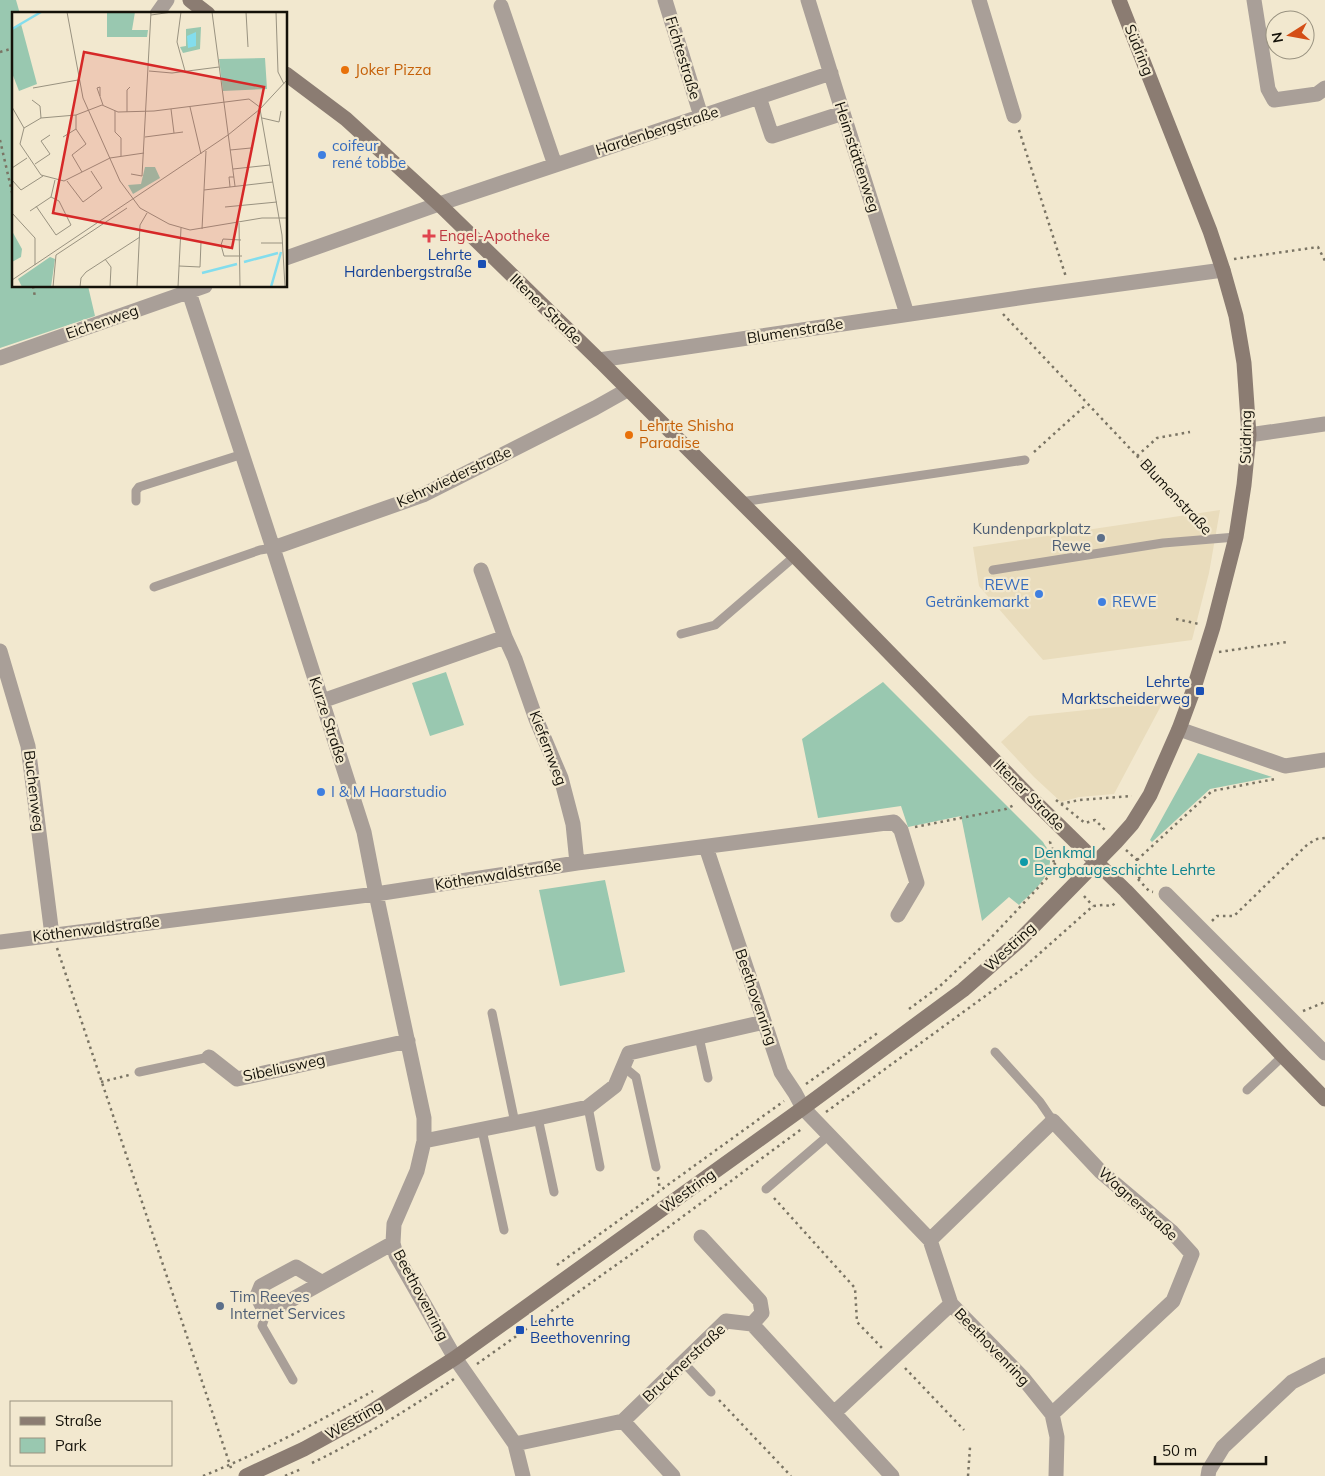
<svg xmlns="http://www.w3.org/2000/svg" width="1325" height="1476" font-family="Mulish,sans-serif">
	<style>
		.built { fill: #e9dcbc }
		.green { fill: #99c8b0 }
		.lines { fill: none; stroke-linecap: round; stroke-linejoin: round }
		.path { stroke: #7a7464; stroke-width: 2.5; stroke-dasharray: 2.5 4; stroke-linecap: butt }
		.lane { stroke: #a99f98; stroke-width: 9 }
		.street { stroke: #a99f98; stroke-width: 15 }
		.secondary { stroke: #8b7c72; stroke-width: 15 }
		.food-dot { fill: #e8710a; stroke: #f2e8cf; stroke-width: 2 }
		.shop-dot { fill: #3f7fe0; stroke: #f2e8cf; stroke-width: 2 }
		.health-dot { fill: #e0444e; stroke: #f2e8cf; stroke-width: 2 }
		.transit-dot { fill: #1a4fb4; stroke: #f2e8cf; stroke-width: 2 }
		.service-dot { fill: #5c6f8a; stroke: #f2e8cf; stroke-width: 2 }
		.culture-dot { fill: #0f9aa8; stroke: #f2e8cf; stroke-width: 2 }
		.labels { text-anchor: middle; stroke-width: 4.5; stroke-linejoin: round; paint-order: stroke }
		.street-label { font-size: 15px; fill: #141109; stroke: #f2e8cf }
		.food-label { font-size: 15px; fill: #c56008; stroke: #f2e8cf; text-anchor: start }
		.shop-label { font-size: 15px; fill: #366cbe; stroke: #f2e8cf; text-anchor: start }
		.health-label { font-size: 15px; fill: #be3a42; stroke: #f2e8cf; text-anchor: start }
		.transit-label { font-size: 15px; fill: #164399; stroke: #f2e8cf; text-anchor: end }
		.service-label { font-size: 15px; fill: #4e5e75; stroke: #f2e8cf; text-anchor: end }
		.culture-label { font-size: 15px; fill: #0d838f; stroke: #f2e8cf; text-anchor: start }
		.inset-river { fill: none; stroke: #83dded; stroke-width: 2.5 }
		.inset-road { fill: none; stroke: #999280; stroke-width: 1 }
		.view { fill: #d62828; fill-opacity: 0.15; stroke: #d62828; stroke-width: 2.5 }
		.inset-edge { fill: none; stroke: #141109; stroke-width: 2.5 }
	</style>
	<rect width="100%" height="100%" fill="#f2e8cf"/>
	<path class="built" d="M 1220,510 L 1209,573 L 1192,640 L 1043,660 L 979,586 L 973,547 Z
		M 1163,702 L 1114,794 L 1079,797 L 1061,802 L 1034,777 L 1001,742 L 1029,716 Z"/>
	<path class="green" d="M 0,0 L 16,0 L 20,14 L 14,14 L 14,286 L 88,286 L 95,316 L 0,348 Z
		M 446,672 L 464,725 L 430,736 L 412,683 Z
		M 883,682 L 1043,842 C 1045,846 1050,851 1050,856 C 1052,877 1032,892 1019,905 L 1009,897 L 982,921 L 961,816 L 908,827 L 901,806 L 818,818 L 802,739 Z
		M 1198,753 L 1272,777 L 1210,789 L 1152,842 L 1150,840 Z
		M 605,880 L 625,972 L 560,986 L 539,890 Z"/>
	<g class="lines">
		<path class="path" d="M 0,52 L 14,48
			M 1019,130 L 1066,277
			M 0,140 L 14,201
			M 1234,259 L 1318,247 L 1325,261
			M 33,286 L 35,297
			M 1003,314 L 1205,528
			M 1034,452 L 1087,404
			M 1137,456 L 1157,438 L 1190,432
			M 1176,619 L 1199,624
			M 1219,652 L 1287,642
			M 1056,800 L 1085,823 L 1095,820 L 1106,831
			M 1061,804 L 1079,800 L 1132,796
			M 915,827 L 1006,809 L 1016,804
			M 1126,850 L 1137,860 L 1141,876 L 1137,880
			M 1137,860 L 1212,791 L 1275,779
			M 1054,863 L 1065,876
			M 1138,879 L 1149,891 L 1153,892
			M 1084,896 L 1093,906
			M 1212,921 L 1217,916 L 1234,916 L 1308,844 L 1317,839 L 1325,838
			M 57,948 L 232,1471
			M 909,1009 L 940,986 L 987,942 L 1050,875 L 1055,856 L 1050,842 L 1053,840
			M 1303,1011 L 1325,1002
			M 101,1082 L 129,1075
			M 806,1084 L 879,1032
			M 826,1112 L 1021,970 L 1093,906 L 1103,905 L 1112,906 L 1117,901
			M 658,1177 L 660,1190
			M 774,1198 L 855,1288 L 857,1322 L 882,1348
			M 557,1265 L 784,1101
			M 477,1364 L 640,1248 L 803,1128
			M 905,1368 L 964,1430
			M 719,1400 L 791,1476
			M 312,1463 C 362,1439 408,1409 454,1379
			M 203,1476 C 262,1452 318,1422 373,1391
			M 285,1476 L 301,1469
			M 968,1476 L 970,1447"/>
		<path class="lane" d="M 136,501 L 136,491 L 139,487 L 243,454
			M 741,502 L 1025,460
			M 993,570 L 1163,543 L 1236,537
			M 154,587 L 260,550 L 273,548
			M 681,634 L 715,625 L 795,556
			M 492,1013 L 515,1123
			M 699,1037 L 708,1078
			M 995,1052 L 1040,1102 L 1053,1121
			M 624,1067 L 636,1077 L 656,1167
			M 139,1072 L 209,1057
			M 1247,1090 L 1283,1056
			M 588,1107 L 600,1167
			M 538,1118 L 554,1192
			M 482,1130 L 504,1230
			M 766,1189 L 829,1135
			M 266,1314 L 262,1326 L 293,1380
			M 683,1362 L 711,1392"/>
		<path class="street" d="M 665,0 L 701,116
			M 808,0 L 843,113 L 907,314
			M 979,0 L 1014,116
			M 1254,0 L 1268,89 L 1274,100 L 1317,94 L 1325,88
			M 501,6 L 555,165
			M 157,14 L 167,0
			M 759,97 L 772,136 L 843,113
			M 286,258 L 439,204 L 831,73
			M 187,286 L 273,548 L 364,832 L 376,894 L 424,1118 L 424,1141 L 417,1171 L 394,1224 L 393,1243 L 396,1255 L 455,1358 L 515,1444 L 523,1476
			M 0,358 L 205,286
			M 599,360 L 1032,296 L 1223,270
			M 1249,435 L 1325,424
			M 273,548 L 423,495 L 595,408 L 627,390
			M 481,570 L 505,637 L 515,659 L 536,719 L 561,778 L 573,824 L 577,863
			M 0,651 L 28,746 L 52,935
			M 322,701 L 505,637
			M 1179,729 L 1285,766 L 1325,760
			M 706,847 L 781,1072 L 795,1093 L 803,1108 L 930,1240 L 951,1304 L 1023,1378 L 1052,1414 L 1057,1437 L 1056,1476
			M 1166,894 L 1325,1053
			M 0,942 L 376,894 L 577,863 L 894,822 L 901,830 L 917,883 L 898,915
			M 209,1057 L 237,1079 L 408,1041
			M 424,1141 L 538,1118 L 588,1107 L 615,1086 L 629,1053 L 764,1022
			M 701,1237 L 760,1301 L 762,1313 L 752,1324
			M 930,1240 L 1053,1121 L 1101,1172 L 1172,1232 L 1192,1254 L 1173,1301 L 1052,1414
			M 321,1282 L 296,1267 L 261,1286 L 257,1296 L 266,1314 L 393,1243
			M 834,1413 L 892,1476
			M 623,1421 L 673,1476
			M 515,1444 L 623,1421 L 726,1321 L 752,1324 L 834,1413 L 951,1304
			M 1208,1476 L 1209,1470 L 1223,1447 L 1292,1382 L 1325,1365"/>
		<path class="secondary" d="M 190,0 L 208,14
			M 286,74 L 346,119 L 439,204 L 599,360 L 795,556 L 1031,798 L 1126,891 L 1283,1056 L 1325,1099
			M 246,1476 L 304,1449 L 366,1415 L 455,1358 L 803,1108 L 963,990 L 1020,940 L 1116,842 L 1132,824 L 1150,795 L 1179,729 L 1193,691 L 1213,627 L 1236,537 L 1244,485 L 1249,435 L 1244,363 L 1236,316 L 1223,270 L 1210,231 L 1119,0"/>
	</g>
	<g class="food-dot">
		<circle cx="345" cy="70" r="5"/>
		<circle cx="629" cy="435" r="5"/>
	</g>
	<g class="shop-dot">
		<circle cx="322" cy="155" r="5"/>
		<circle cx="1039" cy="594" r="5"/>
		<circle cx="1102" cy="602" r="5"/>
		<circle cx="321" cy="792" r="5"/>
	</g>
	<path class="health-dot" d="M426.5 228.5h5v5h5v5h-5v5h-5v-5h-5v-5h5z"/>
	<g class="transit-dot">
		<rect x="477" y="259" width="10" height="10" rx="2.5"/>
		<rect x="1195" y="686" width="10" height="10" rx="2.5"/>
		<rect x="515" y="1325" width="10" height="10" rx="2.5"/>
	</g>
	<g class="service-dot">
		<circle cx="1101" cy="538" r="5"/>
		<circle cx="220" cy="1306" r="5"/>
	</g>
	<circle class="culture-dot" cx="1024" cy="862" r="5"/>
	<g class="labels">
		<g class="street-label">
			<text transform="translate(1139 50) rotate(68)" y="5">Südring</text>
			<text transform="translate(683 58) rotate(73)" y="5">Fichtestraße</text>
			<text transform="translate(657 131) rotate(-18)" y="5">Hardenbergstraße</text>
			<text transform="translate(857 157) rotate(72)" y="5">Heimstättenweg</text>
			<text transform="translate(546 309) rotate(44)" y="5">Iltener Straße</text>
			<text transform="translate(102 322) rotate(-19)" y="5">Eichenweg</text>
			<text transform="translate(795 331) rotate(-9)" y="5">Blumenstraße</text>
			<text transform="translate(1246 437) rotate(-89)" y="5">Südring</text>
			<text transform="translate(454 477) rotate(-25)" y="5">Kehrwiederstraße</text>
			<text transform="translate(1176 497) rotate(47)" y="5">Blumenstraße</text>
			<text transform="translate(328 720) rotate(72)" y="5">Kurze Straße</text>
			<text transform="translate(548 748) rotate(69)" y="5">Kiefernweg</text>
			<text transform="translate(34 791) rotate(83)" y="5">Buchenweg</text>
			<text transform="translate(1029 795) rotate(45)" y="5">Iltener Straße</text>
			<text transform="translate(498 875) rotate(-9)" y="5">Köthenwaldstraße</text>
			<text transform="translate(96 929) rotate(-7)" y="5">Köthenwaldstraße</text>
			<text transform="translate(1010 947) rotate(-43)" y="5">Westring</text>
			<text transform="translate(756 997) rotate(71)" y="5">Beethovenring</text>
			<text transform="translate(284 1068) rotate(-12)" y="5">Sibeliusweg</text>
			<text transform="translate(688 1191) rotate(-36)" y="5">Westring</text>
			<text transform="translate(1138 1204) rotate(42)" y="5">Wagnerstraße</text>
			<text transform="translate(421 1295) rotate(62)" y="5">Beethovenring</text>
			<text transform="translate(992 1347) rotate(46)" y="5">Beethovenring</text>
			<text transform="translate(684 1363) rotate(-43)" y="5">Brucknerstraße</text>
			<text transform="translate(354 1420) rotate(-30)" y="5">Westring</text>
		</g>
		<g class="food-label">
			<text x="355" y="75">Joker Pizza</text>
			<text x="639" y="431">Lehrte Shisha<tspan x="639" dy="17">Paradise</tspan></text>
		</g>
		<g class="shop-label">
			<text x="332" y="151">coifeur<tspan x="332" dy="17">rené tobbe</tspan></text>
			<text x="1029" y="590" text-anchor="end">REWE<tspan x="1029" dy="17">Getränkemarkt</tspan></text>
			<text x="1112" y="607">REWE</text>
			<text x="331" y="797">I &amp; M Haarstudio</text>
		</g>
		<g class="health-label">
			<text x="439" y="241">Engel-Apotheke</text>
		</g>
		<g class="transit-label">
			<text x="472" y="260">Lehrte<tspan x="472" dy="17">Hardenbergstraße</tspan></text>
			<text x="1190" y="687">Lehrte<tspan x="1190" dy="17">Marktscheiderweg</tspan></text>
			<text x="530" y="1326" text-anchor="start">Lehrte<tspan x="530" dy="17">Beethovenring</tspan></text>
		</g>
		<g class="service-label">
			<text x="1091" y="534">Kundenparkplatz<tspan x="1091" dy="17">Rewe</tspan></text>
			<text x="230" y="1302" text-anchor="start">Tim Reeves<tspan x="230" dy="17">Internet Services</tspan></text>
		</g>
		<g class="culture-label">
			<text x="1034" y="858">Denkmal<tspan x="1034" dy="17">Bergbaugeschichte Lehrte</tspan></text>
		</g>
	</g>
	<g transform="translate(12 12)">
		<rect width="275" height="275" fill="#f2e8cf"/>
		<path d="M 95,0 L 123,0 L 120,18 L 136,18 L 135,25 L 95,25 ZM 9,12 L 25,72 L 7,79 L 0,61 L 0,17 ZM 189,15 L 188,37 L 171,41 L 168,35 L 174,34 L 174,17 ZM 253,46 L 255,77 L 211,79 L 207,47 ZM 133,155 L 143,155 L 148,166 L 121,182 L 116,173 L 129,172 ZM 0,219 L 10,237 L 9,245 L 0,250 ZM 38,245 L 43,247 L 39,275 L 10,275 L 6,267 Z" fill="#99c8b0"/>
		<path d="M 184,20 L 184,34 L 176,36 L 175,24 Z" fill="#83dded"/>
		<path class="inset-river" d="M 0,17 L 29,0M 232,250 L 266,241M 190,261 L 225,252M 259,275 L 269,240"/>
		<path class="inset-road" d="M 55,0 L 71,86 L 108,169 L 128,196 L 157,212 L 178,218 L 250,206 L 275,206M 169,0 L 165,30 L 173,59M 200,0 L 223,174M 234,0 L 236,35M 264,0 L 266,60 L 272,72M 139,3 L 160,0M 137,59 L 160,61 L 207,55M 21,76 L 66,68M 88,84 L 88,75 L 85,76 L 91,93M 20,88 L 28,94 L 29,106M 0,95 L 12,116M 178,95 L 189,142M 159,97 L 162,121M 248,97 L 270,223 L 273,275M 103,99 L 103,120 L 109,126 L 109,144M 115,100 L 115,78 L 118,75M 64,103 L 64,117 L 74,132 L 60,143 L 70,160M 250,106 L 267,110 L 269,99M 51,125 L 64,117M 133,125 L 171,120M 218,138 L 239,136M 132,141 L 98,146 L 52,169 L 29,163 L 8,132 L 12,116 L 29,106 L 64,103 L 90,93 L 106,100 L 142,99 L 237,87 L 249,96M 23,152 L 38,142 L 29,129 L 38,123M 0,156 L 15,146M 221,157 L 258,153M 119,162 L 130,164 L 139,0M 0,168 L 9,178 L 31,164M 55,169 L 71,190 L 90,176 L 79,159M 218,175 L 217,165 L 222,165M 192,178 L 261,170M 24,194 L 44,223 L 59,213 L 47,189 L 39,185M 213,195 L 265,190M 18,199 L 39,185 L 43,168M 0,201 L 23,226 L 23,253M 227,211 L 228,275M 190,217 L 194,139M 229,228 L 211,227 L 209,233 L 212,244 L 230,244M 249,231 L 271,231M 44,243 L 115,196M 93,247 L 99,255 L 98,275M 167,254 L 188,255 L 189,230M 0,268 L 216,123 L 248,97 L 275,68M 41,275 L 44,243M 68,275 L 69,266 L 74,260 L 128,225M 125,275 L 128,213 L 135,201M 166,275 L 169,216"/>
		<path class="view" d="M 72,40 L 252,75 L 220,236 L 41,201 Z"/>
		<rect width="275" height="275" class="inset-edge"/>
	</g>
	<rect x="10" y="1401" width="162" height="65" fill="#f2e8cf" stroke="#999280"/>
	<rect x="20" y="1417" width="25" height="8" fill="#8b7c72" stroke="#999280"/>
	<text x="55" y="1426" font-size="15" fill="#141109">Straße</text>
	<rect x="20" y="1438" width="25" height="15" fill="#99c8b0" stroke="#999280"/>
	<text x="55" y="1451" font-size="15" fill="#141109">Park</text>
	<g transform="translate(1290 35) rotate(259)"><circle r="24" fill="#f2e8cf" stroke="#999280"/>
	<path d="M0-4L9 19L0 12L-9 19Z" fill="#d44e16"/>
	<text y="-8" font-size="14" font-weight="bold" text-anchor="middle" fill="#141109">N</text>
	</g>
	<path d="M1155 1456v8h111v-8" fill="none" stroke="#141109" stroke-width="2.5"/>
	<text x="1162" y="1456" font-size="15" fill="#141109" stroke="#f2e8cf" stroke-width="4" paint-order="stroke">50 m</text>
</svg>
